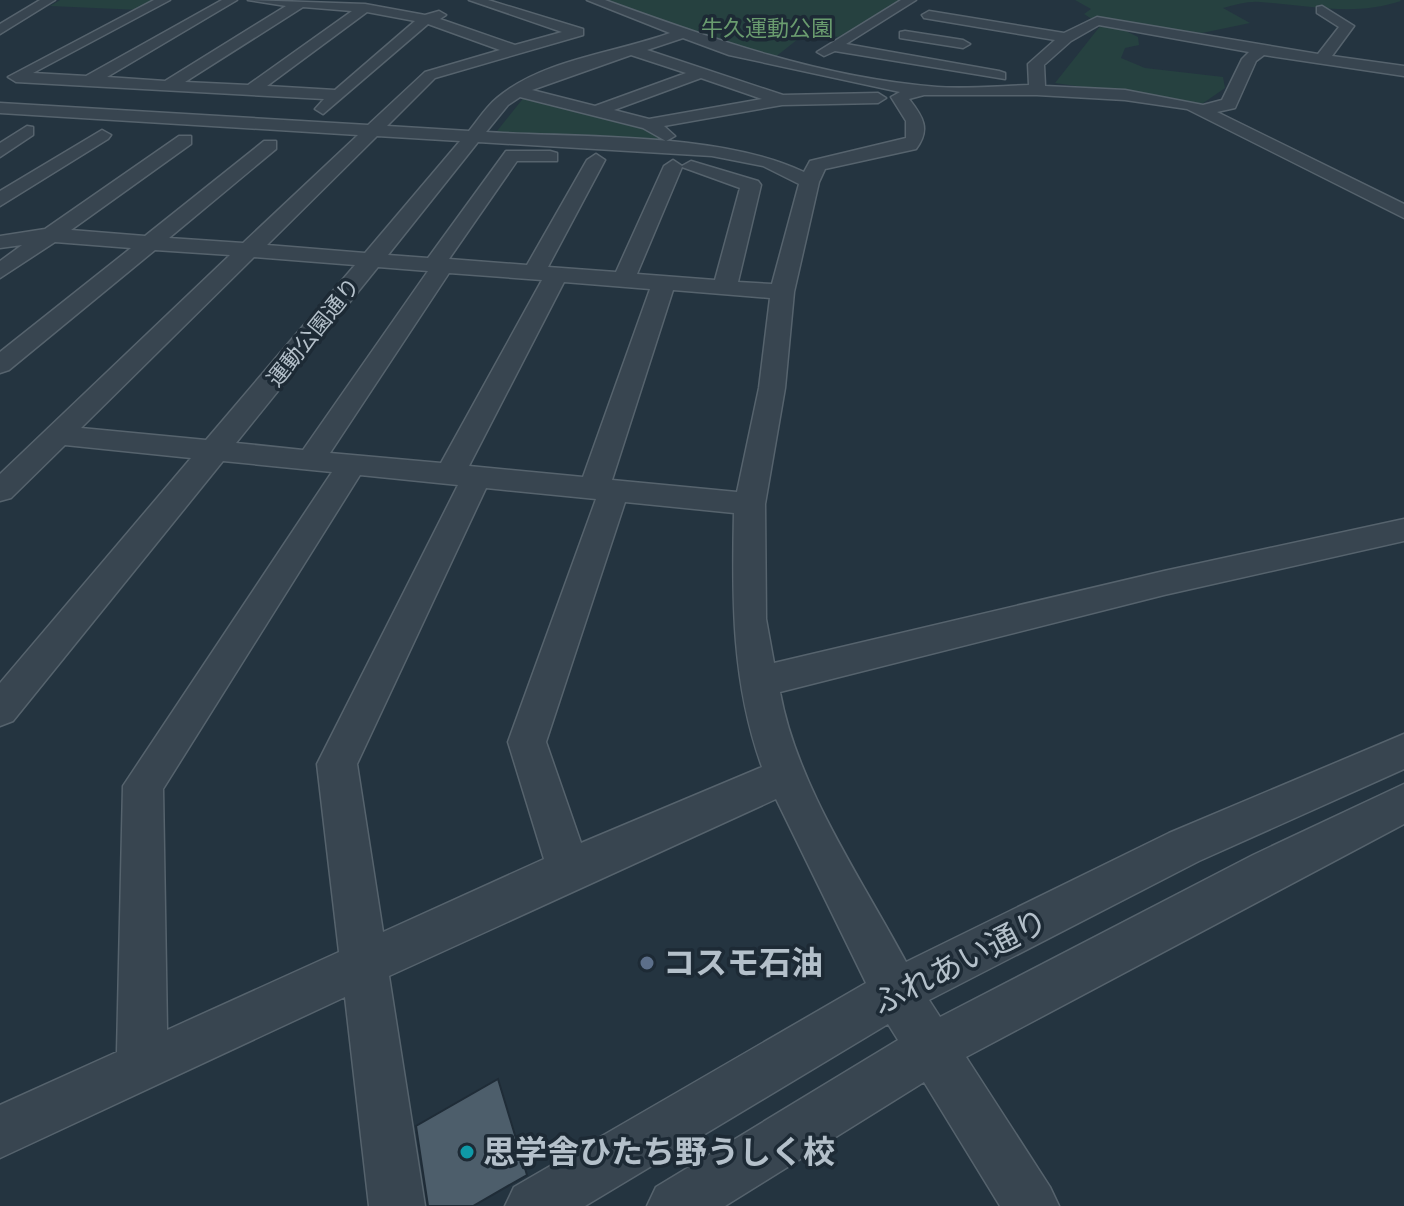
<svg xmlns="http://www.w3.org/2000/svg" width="1404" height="1206" font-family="Quicksand,'Noto Sans JP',sans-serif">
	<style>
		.green { fill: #264140 }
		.building { fill: #4d5e6b; stroke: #1f2c37; stroke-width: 2 }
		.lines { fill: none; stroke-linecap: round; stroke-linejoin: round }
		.minor-casing { stroke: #56636d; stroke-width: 3 }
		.minor { fill: #384550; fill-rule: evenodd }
		.service-dot { fill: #5c6f8a; stroke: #1d2a35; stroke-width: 3 }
		.culture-dot { fill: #0f9aa8; stroke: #1d2a35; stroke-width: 3 }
		.labels { text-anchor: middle; stroke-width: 7; stroke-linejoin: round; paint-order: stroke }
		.far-park-label { font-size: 22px; fill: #6a9c6f; stroke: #1d2a35 }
		.far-street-label { font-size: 22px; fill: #b4c0ca; stroke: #1d2a35 }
		.near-street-label { font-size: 32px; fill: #b4c0ca; stroke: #1d2a35 }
		.near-poi-label { font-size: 32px; font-weight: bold; fill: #b4c0ca; stroke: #1d2a35; text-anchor: start }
	</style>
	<rect width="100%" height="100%" fill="#243440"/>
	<path class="green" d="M 60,0 L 160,0 L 140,10 L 50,6 Z
		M 603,0 L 904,0 L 838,37 L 807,32 L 774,58 C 716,43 662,17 603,0 Z
		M 1075,0 L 1400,0 L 1401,1 C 1353,17 1309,5 1260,2 C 1248,1 1235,5 1223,8 L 1250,23 L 1202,33 L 1120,28 L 1138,37 L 1139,45 L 1125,48 L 1121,58 L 1145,68 L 1223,77 L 1225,88 L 1202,104 L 1055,83 L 1101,25 L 1084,14 L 1091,9 Z
		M 525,96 L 641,126 L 661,137 L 653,144 L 503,135 L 497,131 Z"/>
	<path class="building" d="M 498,1079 L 527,1175 L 473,1206 L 428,1206 L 416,1126 Z"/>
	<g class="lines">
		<defs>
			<path id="minor" d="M 40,0 L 55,0 L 0,34 L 0,24 Z
				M 154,0 L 170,0 L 33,73 L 86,76 L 222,0 L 237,0 L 107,77 L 165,81 L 286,6 L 248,0 L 365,4 L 425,15 L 439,11 L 446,15 L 440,19 L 515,45 L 562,32 L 469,0 L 488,0 L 583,29 L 583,35 L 435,78 L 387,126 L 469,131 C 478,120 486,107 497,98 C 543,59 616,53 670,33 L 587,0 L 605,0 C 712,39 822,78 937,87 C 967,89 999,86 1029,85 L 1028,64 L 1055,40 L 924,18 L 922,15 L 929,11 L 1064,33 L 1097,17 L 1318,54 L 1339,27 L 1317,13 L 1317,7 L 1322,6 L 1354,26 L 1332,56 L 1404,66 L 1404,76 L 1264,55 L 1256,61 L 1235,108 L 1217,112 L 1404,204 L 1404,218 L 1187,109 L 1125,100 L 1037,95 L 924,95 L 909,99 C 923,117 931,129 916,149 L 825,169 L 819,182 L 794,292 L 785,388 L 765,504 L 766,619 L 774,663 L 1164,571 L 1404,519 L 1404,541 L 1164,595 L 780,692 C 797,786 861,878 906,962 L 1169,833 L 1404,734 L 1404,769 L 1199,861 L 929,1000 L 940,1017 L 1253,855 L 1404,784 L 1404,824 L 966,1057 L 1050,1187 L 1059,1206 L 1000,1206 L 924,1082 L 725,1206 L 647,1206 L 656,1187 L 898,1040 L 888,1024 L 585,1206 L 505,1206 L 514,1187 L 866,983 L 776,799 L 389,976 L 425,1206 L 369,1206 L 345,997 L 0,1158 L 0,1105 L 117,1052 L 123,786 L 332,472 L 223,461 L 13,721 L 0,726 L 0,683 L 191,458 L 65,445 L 11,498 L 0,501 L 0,474 L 230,255 L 155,250 L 9,370 L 0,373 L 0,352 L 131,248 L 55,242 L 0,278 L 0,261 L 22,245 L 0,248 L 0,236 L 45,229 L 179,136 L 191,136 L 191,144 L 71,230 L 145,236 L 264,141 L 276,141 L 276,149 L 169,238 L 243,243 L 358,135 L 0,113 L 0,103 L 368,125 L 425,72 L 500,50 L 428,24 L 323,114 L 315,109 L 324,99 L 16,82 L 8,77 ZM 303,7 L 352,11 L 248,85 L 185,82 ZM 367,12 L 415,21 L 335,90 L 267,86 ZM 1099,25 L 1249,52 L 1242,59 L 1222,100 L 1203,105 L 1125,90 L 1045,86 L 1044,65 L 1071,41 ZM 683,38 L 729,55 L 900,92 L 891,97 L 906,121 L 906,138 L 810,161 L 804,172 C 720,132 581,138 486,132 L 508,105 L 520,97 L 643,128 L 666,141 L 675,136 L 664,126 L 782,105 L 878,103 L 886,98 L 878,93 L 783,95 L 647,50 ZM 631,55 L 686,73 L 595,106 L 532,90 ZM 701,78 L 762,99 L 649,119 L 614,110 ZM 377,136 L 460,141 L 365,253 L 267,245 ZM 478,142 L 712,156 L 763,166 L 799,184 L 772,284 L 738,282 L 761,185 L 758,181 L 691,161 L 682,166 L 673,160 L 664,166 L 616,272 L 548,267 L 605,160 L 596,154 L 587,160 L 527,265 L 449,259 L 517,161 L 557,161 L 557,153 L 550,151 L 506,151 L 428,258 L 388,255 ZM 682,167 L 740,188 L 715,280 L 637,274 ZM 254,257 L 355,265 L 206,440 L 81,428 ZM 378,267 L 428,271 L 303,450 L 236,443 ZM 449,273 L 542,280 L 441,463 L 330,453 ZM 564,282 L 650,289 L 583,477 L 469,466 ZM 673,290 L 770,298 L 759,388 L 737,492 L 612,480 ZM 360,475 L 458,485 L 317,764 L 339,952 L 167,1030 L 163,789 ZM 486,488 L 596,499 L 508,742 L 544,859 L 383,932 L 357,764 ZM 625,502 L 734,513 C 732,602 732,683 762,767 L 581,843 L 546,742 Z
				M 901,0 L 916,0 L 846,44 L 999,71 L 1005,73 L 1005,79 L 835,51 L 824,56 L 817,52 Z
				M 905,31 L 963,40 L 970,44 L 963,48 L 900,38 L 900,32 Z
				M 27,126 L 33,127 L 33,135 L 0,157 L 0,143 Z
				M 102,130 L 111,135 L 108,139 L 0,206 L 0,191 Z"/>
		</defs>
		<use href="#minor" class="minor-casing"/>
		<use href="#minor" class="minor"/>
	</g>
	<circle class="service-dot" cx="647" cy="963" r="8"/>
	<circle class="culture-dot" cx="467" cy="1152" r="8"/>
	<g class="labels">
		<g class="far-park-label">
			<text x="767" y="36">牛久運動公園</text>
		</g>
		<g class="far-street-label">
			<text transform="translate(313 332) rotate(-51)" y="8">運動公園通り</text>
		</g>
		<g class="near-street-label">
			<text transform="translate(960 962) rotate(-27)" y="11">ふれあい通り</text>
		</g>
		<g class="near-poi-label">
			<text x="663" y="974">コスモ石油</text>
			<text x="483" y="1163">思学舎ひたち野うしく校</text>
		</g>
	</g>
</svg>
